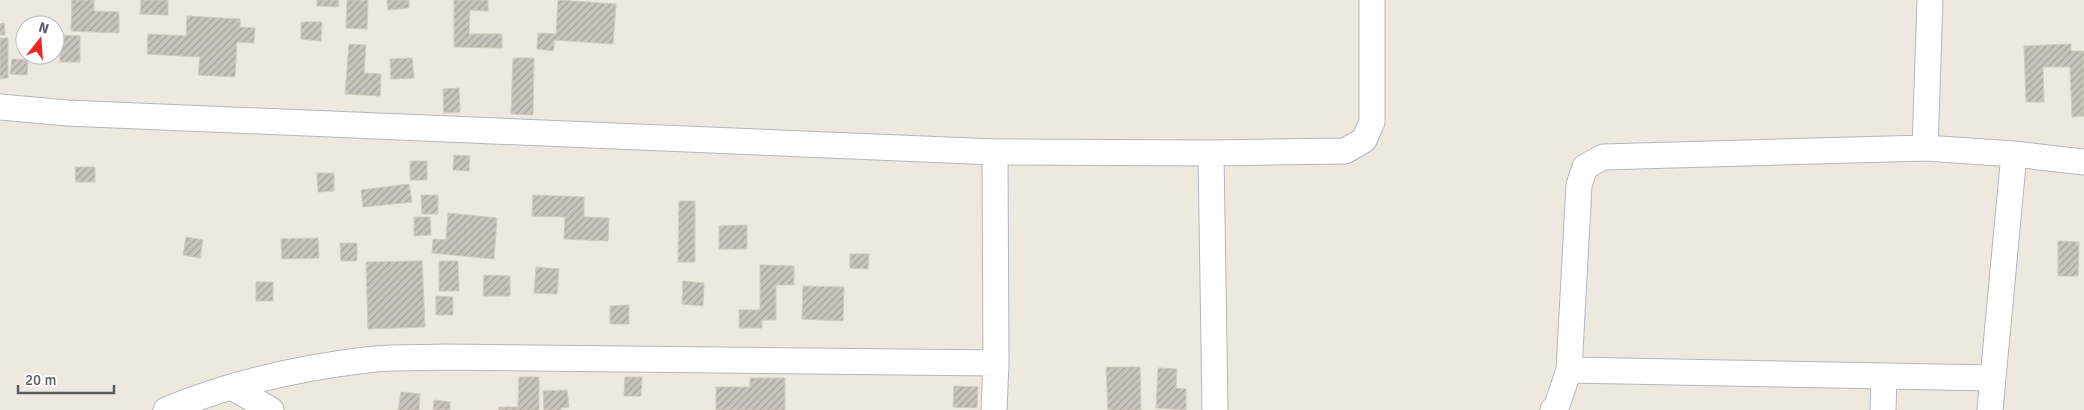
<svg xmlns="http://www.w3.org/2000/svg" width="2084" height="410" font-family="Signika,sans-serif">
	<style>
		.building { fill: url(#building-hatch); stroke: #d2cabe }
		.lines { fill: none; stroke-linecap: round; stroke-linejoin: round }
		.street-casing { stroke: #b3b7bc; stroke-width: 27 }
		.street { stroke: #fff; stroke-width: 25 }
	</style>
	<defs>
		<pattern id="building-hatch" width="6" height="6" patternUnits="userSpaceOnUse" patternTransform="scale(1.25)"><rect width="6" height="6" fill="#c8c3bd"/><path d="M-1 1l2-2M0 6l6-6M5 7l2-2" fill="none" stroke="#a5a29d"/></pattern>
	</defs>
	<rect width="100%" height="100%" fill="#ede9e0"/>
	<path class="building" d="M 72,0 L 94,0 L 94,11 L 119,12 L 119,33 L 71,31 Z
		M 141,0 L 168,0 L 168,15 L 140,14 Z
		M 317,0 L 339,0 L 338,7 L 317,6 Z
		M 347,0 L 368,0 L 367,29 L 346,28 Z
		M 387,0 L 409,0 L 409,8 L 388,10 Z
		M 454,0 L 488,0 L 488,11 L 470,10 L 469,34 L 502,34 L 502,48 L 454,47 Z
		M 558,0 L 616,4 L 613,44 L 554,40 L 554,51 L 537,49 L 538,33 L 556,34 Z
		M 187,16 L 240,19 L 240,27 L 255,28 L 254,43 L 237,42 L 235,77 L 198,75 L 200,57 L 147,54 L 148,34 L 186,36 Z
		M 301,22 L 322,22 L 321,41 L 301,39 Z
		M 4,23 L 5,35 L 0,35 L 0,24 Z
		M 60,35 L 80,36 L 80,62 L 60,62 Z
		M 0,38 L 8,38 L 8,78 L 0,79 Z
		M 349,44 L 366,45 L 364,73 L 381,74 L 380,96 L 345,94 Z
		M 2071,44 L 2071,51 L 2084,51 L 2084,116 L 2072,117 L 2070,67 L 2043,67 L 2044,102 L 2026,102 L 2024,46 Z
		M 412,58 L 414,78 L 391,79 L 390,59 Z
		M 513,58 L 534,58 L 533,115 L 511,114 Z
		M 12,59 L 28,60 L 27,75 L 10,74 Z
		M 459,88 L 460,112 L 444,113 L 443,89 Z
		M 454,155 L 470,156 L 469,171 L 453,170 Z
		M 410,161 L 427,161 L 427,180 L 410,180 Z
		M 75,167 L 95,167 L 95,182 L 76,182 Z
		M 317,173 L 334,173 L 334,191 L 318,192 Z
		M 409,184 L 412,202 L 363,207 L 361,190 Z
		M 421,195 L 438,195 L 438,214 L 422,214 Z
		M 533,195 L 584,197 L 584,217 L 609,218 L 608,241 L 564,239 L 565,217 L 532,216 Z
		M 679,201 L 695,201 L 695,262 L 678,262 Z
		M 448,213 L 497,218 L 494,259 L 432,253 L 433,239 L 446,240 Z
		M 414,217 L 430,217 L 431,235 L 414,236 Z
		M 747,225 L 747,249 L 719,249 L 719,226 Z
		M 186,237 L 203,240 L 200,258 L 183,255 Z
		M 318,238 L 319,258 L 282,259 L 281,239 Z
		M 2058,241 L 2079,242 L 2078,276 L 2058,276 Z
		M 340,243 L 357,243 L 357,261 L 341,261 Z
		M 850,254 L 869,254 L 868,269 L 850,268 Z
		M 422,261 L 425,327 L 368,329 L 366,262 Z
		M 439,261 L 458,261 L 459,291 L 439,291 Z
		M 760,265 L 794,266 L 794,285 L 776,285 L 776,320 L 762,320 L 762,328 L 739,328 L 739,310 L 760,310 Z
		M 536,267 L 559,269 L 557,294 L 534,293 Z
		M 484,275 L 510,276 L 510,296 L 483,296 Z
		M 683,281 L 704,283 L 703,306 L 682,304 Z
		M 256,282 L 273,282 L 273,301 L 256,301 Z
		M 803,286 L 844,287 L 843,321 L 802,319 Z
		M 436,296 L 453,297 L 453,315 L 436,315 Z
		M 629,305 L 629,324 L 610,324 L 610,306 Z
		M 1106,367 L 1140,367 L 1141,410 L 1108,410 Z
		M 1158,368 L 1177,369 L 1176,388 L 1186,389 L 1186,410 L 1156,408 Z
		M 519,377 L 539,377 L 539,410 L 499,410 L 499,407 L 518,407 Z
		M 625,377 L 642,377 L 641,396 L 624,396 Z
		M 750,378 L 785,378 L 785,410 L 716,410 L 716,387 L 750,387 Z
		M 954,386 L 978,387 L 977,408 L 953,407 Z
		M 567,390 L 569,407 L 561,408 L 561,410 L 544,410 L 543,391 Z
		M 401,392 L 420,394 L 419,410 L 398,410 Z
		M 434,400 L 450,402 L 450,410 L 433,410 Z"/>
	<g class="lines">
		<defs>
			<path id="street" d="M 0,107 L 67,113 L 995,152 L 1211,153 L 1345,151 L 1364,140 L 1372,122 L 1372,0
				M 1925,148 L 1930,0
				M 1211,153 L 1215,410
				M 1569,370 L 1993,378
				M 232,387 L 271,410
				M 166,410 C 228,384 299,368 366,360 C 391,357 417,358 443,357 L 996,363
				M 994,410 L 996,363 L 995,152
				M 1553,410 L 1556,408 L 1569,370 L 1579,185 L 1585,167 L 1603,157 L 1925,148 L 2014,154 L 2084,162
				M 1883,410 L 1884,377
				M 1990,410 L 2014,154"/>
		</defs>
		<use href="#street" class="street-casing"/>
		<use href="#street" class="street"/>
	</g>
	<g transform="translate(40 40) rotate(17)"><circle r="24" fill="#ffffff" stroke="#bdbec0"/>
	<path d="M0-4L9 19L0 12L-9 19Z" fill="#f12521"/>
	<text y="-8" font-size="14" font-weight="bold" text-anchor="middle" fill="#595d62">N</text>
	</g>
	<path d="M18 385v8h96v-8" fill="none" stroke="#595d62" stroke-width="2.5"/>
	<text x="25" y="385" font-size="15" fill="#595d62" stroke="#ffffff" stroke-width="4" paint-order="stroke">20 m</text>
</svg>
